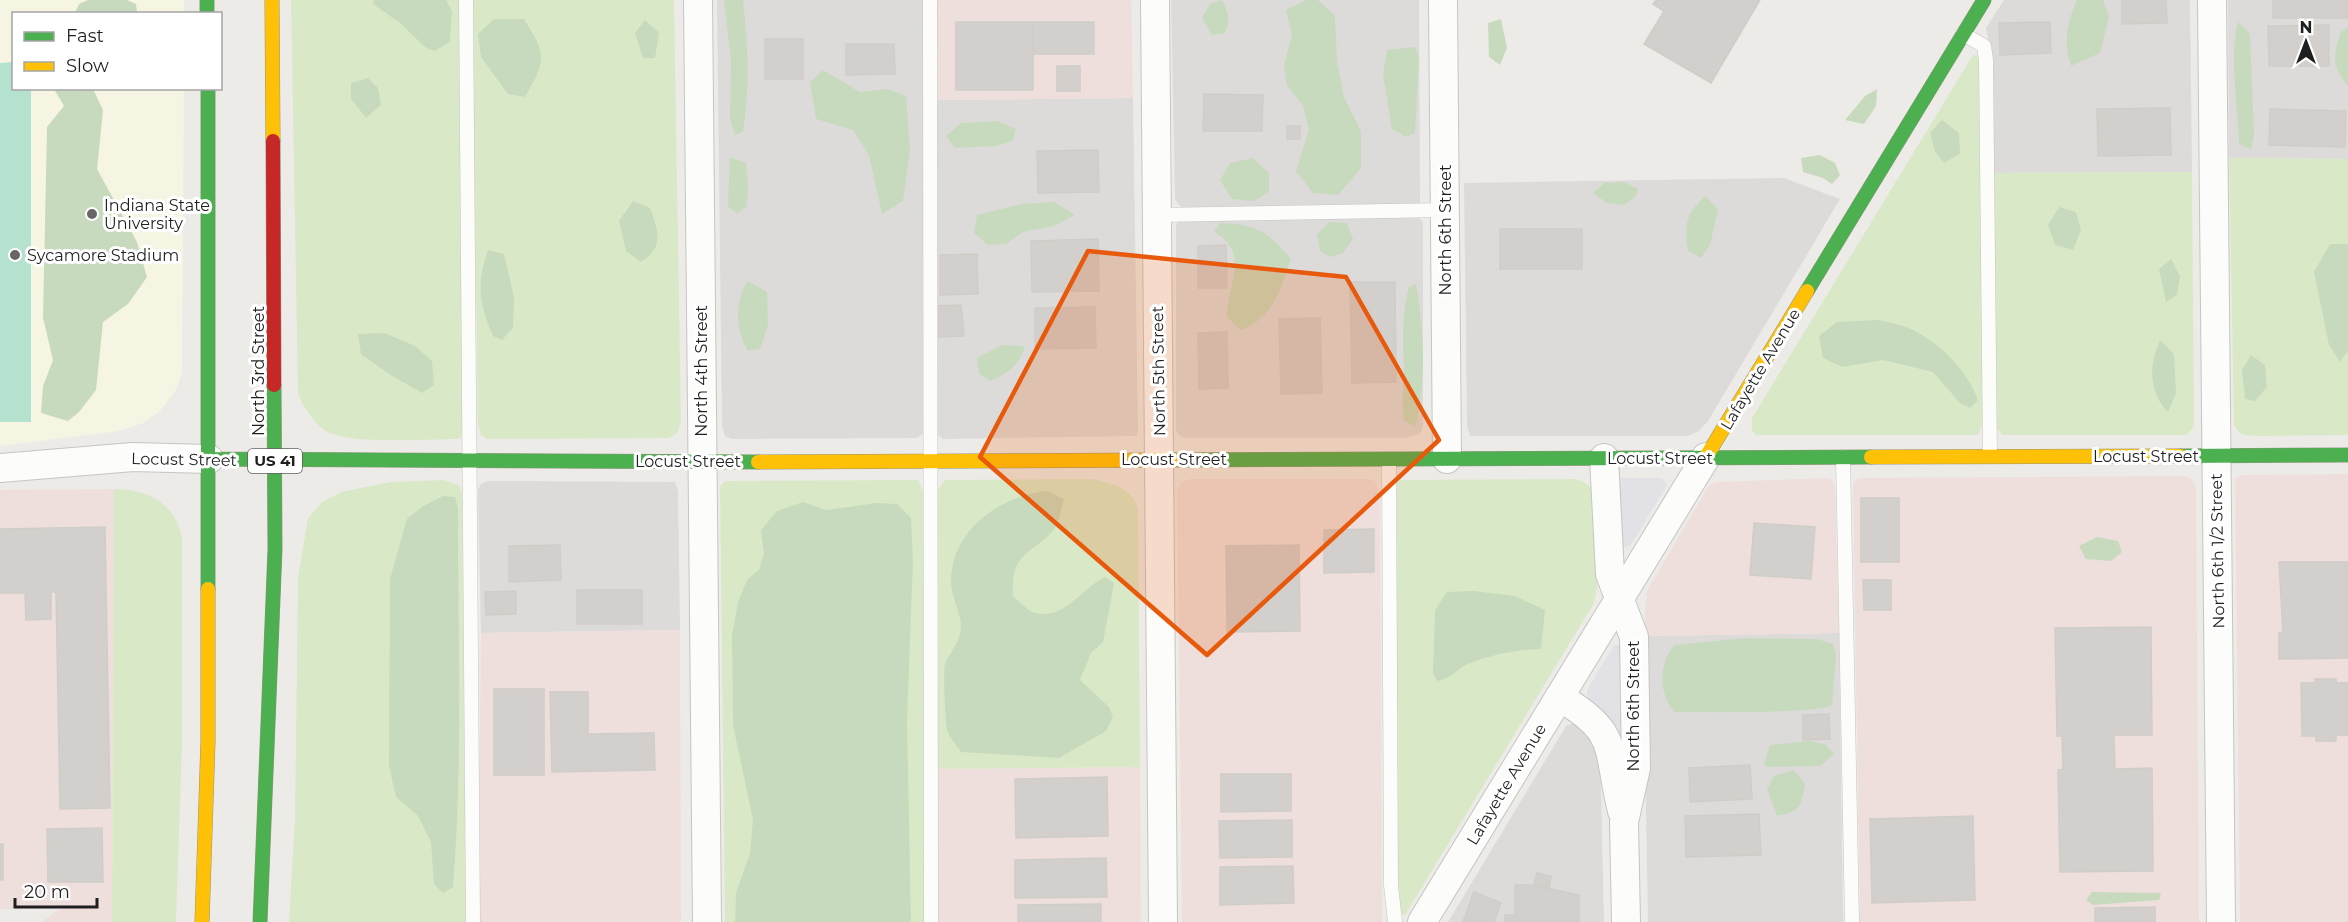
<svg xmlns="http://www.w3.org/2000/svg" width="2348" height="922" font-family="Montserrat,sans-serif">
	<style>
		.residential { fill: #dcdbd9 }
		.commercial { fill: #eedfdd }
		.education { fill: #f6f5e3 }
		.grass { fill: #d9e9c7 }
		.forest { fill: #c8dabd }
		.pitch { fill: #b4e2cf }
		.plaza { fill: #e2e1e6 }
		.building { fill: #d2cfcc; stroke: #d0cdc9; stroke-width: 1.5 }
		.lines { fill: none; stroke-linecap: round; stroke-linejoin: round }
		.lane-casing { stroke: #c6c5c3; stroke-width: 15 }
		.street-casing { stroke: #c6c5c3; stroke-width: 30 }
		.fast-casing { stroke: #949680; stroke-width: 15 }
		.slow-casing { stroke: #949680; stroke-width: 15 }
		.jam-casing { stroke: #949680; stroke-width: 15 }
		.lane { stroke: #fcfcfb; stroke-width: 14 }
		.street { stroke: #fcfcfb; stroke-width: 28 }
		.fast { stroke: #4caf50; stroke-width: 14 }
		.slow { stroke: #ffc107; stroke-width: 14 }
		.jam { stroke: #c62828; stroke-width: 14 }
		.marked { fill: #e8590c; fill-opacity: 0.2; stroke: #e8590c; stroke-width: 4.5; stroke-linejoin: round }
		.poi-dot { fill: #676665; stroke: #fff; stroke-width: 2 }
		.labels { text-anchor: middle; stroke-width: 6; stroke-linejoin: round; paint-order: stroke }
		.shield { fill: #fff; stroke: #626262; stroke-width: 1.5 }
		.shield-label { font-size: 15px; font-weight: bold; fill: #1f1f1f }
		.poi-label { font-size: 16px; fill: #1f1f1f; stroke: #fff; text-anchor: start }
		.street-label { font-size: 16px; fill: #1f1f1f; stroke: #fff }
	</style>
	<rect width="100%" height="100%" fill="#edebe7"/>
	<path class="residential" d="M 717,0 L 923,0 L 924,429 L 922,435 L 916,438 L 732,439 L 725,436 L 722,427 Z
		M 1171,0 L 1419,0 L 1420,203 L 1411,206 L 1183,208 L 1179,205 L 1175,199 Z
		M 2004,0 L 2190,0 L 2192,172 L 1994,173 L 1992,57 L 1986,28 Z
		M 2228,0 L 2348,0 L 2348,159 L 2229,158 Z
		M 1133,98 L 1138,431 L 1136,436 L 943,439 L 937,434 L 936,100 Z
		M 1784,178 L 1840,199 L 1708,421 L 1699,431 L 1688,436 L 1470,436 L 1467,426 L 1464,183 Z
		M 1415,216 L 1421,219 L 1423,224 L 1423,426 L 1420,434 L 1405,438 L 1184,438 L 1179,435 L 1176,430 L 1176,224 L 1180,221 Z
		M 488,481 L 675,482 L 678,491 L 680,630 L 481,633 L 478,490 L 481,484 Z
		M 1839,633 L 1843,922 L 1648,922 L 1643,636 Z
		M 1571,724 L 1577,724 L 1600,752 L 1604,922 L 1448,922 L 1566,726 Z"/>
	<path class="commercial" d="M 935,0 L 1131,0 L 1133,98 L 936,100 Z
		M 2348,474 L 2348,922 L 2240,922 L 2235,479 L 2242,475 Z
		M 2185,476 L 2191,478 L 2196,488 L 2199,922 L 1860,922 L 1853,485 L 1858,478 Z
		M 1830,478 L 1835,487 L 1839,633 L 1643,636 L 1647,591 L 1708,487 L 1715,482 Z
		M 1189,479 L 1370,479 L 1376,482 L 1380,497 L 1382,922 L 1182,922 L 1177,491 L 1181,483 Z
		M 114,489 L 112,922 L 11,922 L 42,922 L 59,909 L 0,909 L 0,490 Z
		M 680,630 L 681,922 L 478,922 L 481,633 Z
		M 1140,767 L 1141,922 L 938,922 L 938,769 Z"/>
	<path class="education" d="M 0,0 L 184,0 L 184,13 L 14,14 L 14,88 L 184,89 L 182,373 L 176,390 L 160,411 L 143,423 L 119,431 L 0,446 Z"/>
	<path class="grass" d="M 291,0 L 461,0 L 463,436 L 457,439 C 428,439 348,445 326,431 C 313,422 304,408 298,394 Z
		M 472,0 L 674,0 L 681,422 L 677,433 L 669,438 L 487,439 L 481,435 L 478,424 Z
		M 1973,55 L 1981,56 L 1985,417 L 1978,435 L 1756,435 L 1752,430 L 1752,418 Z
		M 2229,158 L 2348,159 L 2348,435 L 2255,436 C 2243,435 2239,435 2234,424 Z
		M 2192,172 L 2194,426 L 2187,435 L 2003,435 L 1996,427 L 1994,173 Z
		M 1092,479 C 1112,484 1131,487 1138,508 L 1140,767 L 938,769 L 937,490 L 945,480 Z
		M 1575,479 C 1587,482 1592,486 1595,498 L 1597,587 L 1594,603 L 1405,915 L 1401,913 L 1396,897 L 1397,480 Z
		M 443,480 L 459,485 L 462,493 L 466,922 L 289,922 L 295,818 L 298,578 L 308,518 L 322,502 L 341,492 L 391,482 Z
		M 918,480 L 923,492 L 925,922 L 725,922 L 720,486 L 726,481 Z
		M 114,489 C 147,489 176,503 182,538 L 182,743 L 176,922 L 112,922 Z"/>
	<path class="forest" d="M 88,0 L 127,0 L 136,4 L 137,13 L 75,13 L 79,4 Z
		M 374,0 L 446,0 L 452,11 L 450,42 L 434,51 L 425,47 L 400,23 L 373,4 Z
		M 724,0 L 743,0 C 748,44 750,88 743,132 L 735,135 L 730,118 L 731,61 Z
		M 1222,0 C 1228,12 1231,20 1225,33 L 1212,35 L 1202,18 L 1210,4 Z
		M 1306,0 L 1318,0 L 1335,16 L 1337,61 L 1344,97 L 1361,131 L 1361,168 L 1338,195 L 1313,193 L 1296,171 L 1309,130 L 1303,106 L 1287,85 L 1284,65 L 1292,35 L 1286,10 Z
		M 2077,0 L 2103,0 L 2109,17 L 2100,53 L 2071,66 C 2063,44 2067,21 2077,0 Z
		M 494,19 L 524,19 C 547,55 546,60 525,97 L 508,94 L 481,57 L 478,34 Z
		M 1501,19 L 1507,48 L 1500,65 L 1489,57 L 1488,23 Z
		M 645,20 L 659,33 L 655,58 L 643,58 L 635,33 Z
		M 2238,22 L 2250,34 L 2254,135 L 2251,149 L 2239,144 C 2238,111 2229,52 2238,22 Z
		M 2348,27 L 2348,85 L 2347,85 C 2331,65 2333,55 2341,32 Z
		M 1415,47 L 1419,56 L 1415,133 L 1406,137 L 1392,129 L 1383,74 L 1387,50 Z
		M 823,70 L 860,92 L 888,89 L 906,96 L 910,150 L 903,201 L 882,214 L 869,155 L 853,130 L 816,119 L 810,82 Z
		M 368,78 L 378,88 L 381,105 L 366,118 L 351,99 L 351,83 Z
		M 54,89 L 93,89 L 103,110 L 97,169 L 137,242 L 147,277 L 128,304 L 103,322 L 96,390 L 79,412 L 68,421 L 41,413 L 43,386 L 53,360 L 43,318 L 47,127 L 64,106 Z
		M 1877,89 L 1876,106 L 1864,124 L 1845,120 L 1865,96 Z
		M 1942,120 L 1959,133 L 1960,154 L 1944,163 L 1935,152 L 1930,133 Z
		M 997,121 L 1016,129 L 1013,141 L 996,146 L 955,148 L 946,136 L 961,123 Z
		M 1820,155 L 1835,163 L 1840,175 L 1832,184 L 1823,178 L 1803,172 L 1801,158 Z
		M 730,157 L 746,163 L 748,190 L 746,207 L 737,214 L 728,206 Z
		M 1253,158 L 1269,173 L 1269,192 L 1254,201 L 1232,199 L 1220,180 L 1230,163 Z
		M 1624,182 L 1638,189 L 1635,197 L 1624,205 L 1607,203 L 1593,193 L 1604,183 Z
		M 1706,196 L 1718,210 L 1710,245 L 1701,258 L 1688,251 C 1684,226 1685,213 1706,196 Z
		M 633,201 L 650,208 C 658,230 665,247 641,262 L 626,251 L 619,221 Z
		M 1054,202 L 1075,215 L 1054,226 L 1023,232 L 1006,244 L 988,245 L 974,233 L 977,215 L 1021,204 Z
		M 2059,207 L 2076,212 L 2081,230 L 2073,250 L 2055,245 L 2048,225 Z
		M 1329,222 L 1347,223 L 1353,239 L 1343,253 L 1330,257 L 1320,251 L 1317,235 Z
		M 1220,223 C 1256,224 1268,231 1291,259 C 1280,290 1273,319 1240,330 L 1227,317 C 1227,285 1251,252 1214,232 Z
		M 2330,244 L 2348,244 L 2348,351 L 2340,362 L 2329,345 L 2314,272 Z
		M 488,250 L 504,254 L 514,297 L 513,328 L 502,340 L 493,336 C 479,303 476,285 488,250 Z
		M 2171,259 L 2180,276 L 2177,295 L 2166,302 L 2159,269 Z
		M 747,281 L 767,292 L 768,325 L 760,349 L 748,351 C 735,330 735,302 747,281 Z
		M 1416,284 C 1424,327 1427,385 1415,427 L 1404,420 C 1401,403 1404,389 1404,372 C 1403,342 1401,317 1409,287 Z
		M 1879,320 C 1891,323 1905,325 1915,331 C 1942,345 1968,372 1978,400 L 1970,408 L 1960,403 L 1933,372 L 1883,360 L 1842,367 L 1823,358 L 1819,336 L 1837,322 Z
		M 385,333 L 415,346 L 432,361 L 434,385 L 422,393 L 389,374 L 361,354 L 358,334 Z
		M 2160,340 L 2174,354 L 2176,393 L 2168,412 C 2148,392 2149,365 2160,340 Z
		M 1002,345 L 1025,346 C 1019,366 1008,373 990,381 L 979,374 L 977,358 Z
		M 2251,355 L 2265,365 L 2267,387 L 2255,401 L 2245,399 L 2242,370 Z
		M 1047,491 L 1064,499 C 1061,508 1059,524 1053,531 C 1028,557 1011,552 1013,596 C 1019,601 1029,612 1036,613 C 1065,620 1083,587 1105,577 L 1114,583 L 1103,642 L 1091,653 L 1080,680 L 1109,707 L 1113,717 L 1106,731 L 1059,758 L 961,752 C 957,746 951,739 948,733 C 945,724 943,672 945,664 C 950,652 961,641 961,627 C 961,612 951,597 951,582 C 951,530 1000,496 1047,491 Z
		M 443,496 L 455,497 L 458,508 C 458,634 463,761 453,887 L 443,893 L 434,884 L 431,842 L 418,816 L 396,797 L 389,766 L 390,579 L 407,519 L 423,506 Z
		M 803,502 L 826,510 L 877,503 L 897,504 L 911,518 L 913,560 L 907,721 L 911,922 L 735,922 L 736,893 L 750,853 L 753,820 L 733,725 L 732,636 L 738,602 L 747,580 L 759,570 L 764,553 L 761,530 L 777,511 Z
		M 2097,537 L 2118,541 L 2122,552 L 2111,561 L 2086,559 L 2079,546 Z
		M 1474,591 L 1515,596 L 1545,610 L 1541,649 C 1516,650 1494,654 1470,663 C 1457,668 1453,678 1437,681 L 1433,673 L 1435,610 L 1447,592 Z
		M 1745,638 L 1817,639 L 1833,644 L 1836,656 L 1832,705 C 1821,714 1698,712 1674,712 C 1658,692 1659,665 1674,645 Z
		M 1809,741 L 1825,744 L 1834,754 L 1820,766 L 1767,767 L 1764,764 L 1770,745 Z
		M 1794,770 L 1805,784 C 1801,806 1801,811 1777,816 L 1767,789 L 1774,776 Z
		M 2092,892 L 2161,893 L 2159,900 L 2093,905 L 2086,900 Z"/>
	<path class="pitch" d="M 13,62 L 14,88 L 31,89 L 31,422 L 0,422 L 0,63 Z"/>
	<path class="plaza" d="M 1620,478 L 1662,478 L 1667,485 L 1631,545 L 1621,548 L 1618,479 Z
		M 1614,645 L 1620,645 L 1626,769 L 1587,696 L 1587,690 Z"/>
	<path class="building" d="M 1656,0 L 1760,0 L 1711,83 L 1644,44 L 1664,11 L 1653,4 Z
		M 2122,0 L 2166,0 L 2167,23 L 2122,24 Z
		M 2273,0 L 2348,0 L 2348,18 L 2273,18 Z
		M 956,22 L 1033,22 L 1033,90 L 956,90 Z
		M 1033,22 L 1094,22 L 1094,54 L 1033,54 Z
		M 2050,22 L 2051,53 L 2000,55 L 1999,23 Z
		M 2329,25 L 2329,66 L 2269,66 L 2268,26 Z
		M 765,39 L 803,39 L 803,79 L 765,79 Z
		M 846,44 L 894,44 L 895,74 L 846,75 Z
		M 1057,66 L 1080,66 L 1080,91 L 1057,91 Z
		M 1204,94 L 1263,95 L 1262,131 L 1203,131 Z
		M 2170,108 L 2171,155 L 2098,156 L 2097,109 Z
		M 2270,109 L 2346,111 L 2345,147 L 2269,145 Z
		M 1287,126 L 1300,126 L 1300,139 L 1287,139 Z
		M 1098,150 L 1099,192 L 1038,193 L 1037,151 Z
		M 1500,229 L 1582,229 L 1582,269 L 1500,269 Z
		M 1098,239 L 1099,291 L 1032,292 L 1031,241 Z
		M 1226,245 L 1227,288 L 1198,288 L 1198,246 Z
		M 977,254 L 978,294 L 940,295 L 940,255 Z
		M 1350,282 L 1395,282 L 1396,382 L 1352,383 Z
		M 961,305 L 964,336 L 939,337 L 937,306 Z
		M 1095,307 L 1096,348 L 1035,349 L 1035,308 Z
		M 1320,318 L 1322,393 L 1281,394 L 1279,319 Z
		M 1227,332 L 1228,388 L 1199,389 L 1198,333 Z
		M 1861,498 L 1899,498 L 1899,562 L 1861,562 Z
		M 1754,523 L 1815,527 L 1811,579 L 1750,575 Z
		M 105,527 L 110,808 L 60,809 L 56,592 L 51,592 L 51,619 L 26,620 L 25,593 L 0,593 L 0,529 Z
		M 1374,529 L 1374,572 L 1324,573 L 1324,530 Z
		M 560,545 L 561,580 L 509,582 L 509,546 Z
		M 1299,545 L 1300,631 L 1227,632 L 1226,546 Z
		M 2279,562 L 2348,562 L 2348,658 L 2279,659 L 2279,633 L 2283,633 Z
		M 1863,580 L 1891,580 L 1891,610 L 1864,610 Z
		M 577,590 L 642,590 L 642,624 L 577,624 Z
		M 516,591 L 516,614 L 486,615 L 485,592 Z
		M 2151,627 L 2152,735 L 2114,735 L 2115,769 L 2152,768 L 2153,871 L 2060,872 L 2058,770 L 2063,769 L 2062,736 L 2057,736 L 2055,628 Z
		M 2315,679 L 2336,679 L 2336,683 L 2348,683 L 2348,735 L 2336,735 L 2336,741 L 2316,741 L 2316,736 L 2302,736 L 2301,683 L 2315,683 Z
		M 494,689 L 544,689 L 544,775 L 494,775 Z
		M 550,692 L 588,692 L 588,734 L 654,733 L 655,770 L 552,772 Z
		M 1829,714 L 1830,739 L 1803,740 L 1803,715 Z
		M 1750,765 L 1752,799 L 1690,802 L 1689,768 Z
		M 1221,774 L 1291,774 L 1291,811 L 1221,812 Z
		M 1107,777 L 1108,836 L 1016,838 L 1015,779 Z
		M 1759,814 L 1761,855 L 1686,857 L 1685,816 Z
		M 1973,816 L 1975,900 L 1872,903 L 1870,819 Z
		M 1292,820 L 1292,857 L 1220,858 L 1219,821 Z
		M 102,828 L 103,882 L 48,882 L 47,829 Z
		M 0,844 L 3,844 L 3,880 L 0,880 Z
		M 1106,858 L 1107,897 L 1015,898 L 1015,860 Z
		M 1293,866 L 1294,903 L 1220,905 L 1220,867 Z
		M 1537,873 L 1551,876 L 1549,888 L 1534,885 Z
		M 1515,885 L 1534,885 L 1579,895 L 1579,922 L 1505,922 L 1505,915 L 1515,915 Z
		M 1474,892 L 1501,903 L 1494,922 L 1463,922 Z
		M 1101,904 L 1101,922 L 1018,922 L 1018,905 Z
		M 2155,907 L 2155,922 L 2095,922 L 2095,908 Z"/>
	<g class="lines">
		<defs>
			<path id="lane" d="M 466,0 L 473,922
				M 930,0 L 931,922
				M 1963,34 L 1984,46 L 1986,60 L 1990,456
				M 1157,215 L 1445,210
				M 1843,457 L 1852,922
				M 1389,459 L 1391,885 L 1395,922"/>
			<path id="street" d="M 698,0 L 707,922
				M 1155,0 L 1163,922
				M 1443,0 L 1447,459
				M 2212,0 L 2221,922
				M 1604,458 L 1610,574 L 1634,637 L 1636,768 L 1624,822 L 1626,922
				M 0,468 L 133,457 L 209,459
				M 1559,697 C 1621,733 1606,748 1622,811
				M 1422,922 L 1706,457"/>
			<path id="fast" d="M 207,0 L 207,14
				M 208,88 L 208,589
				M 1807,291 L 1984,0
				M 2180,456 L 2348,455
				M 209,459 L 758,462
				M 1174,460 L 1871,457
				M 260,922 L 275,549 L 274,385"/>
			<path id="slow" d="M 272,0 L 273,141
				M 1706,457 L 1807,291
				M 1871,457 L 2180,456
				M 758,462 L 1174,460
				M 202,922 L 208,741 L 208,589"/>
			<path id="jam" d="M 273,141 L 274,385"/>
		</defs>
		<use href="#lane" class="lane-casing"/>
		<use href="#street" class="street-casing"/>
		<use href="#fast" class="fast-casing"/>
		<use href="#slow" class="slow-casing"/>
		<use href="#jam" class="jam-casing"/>
		<use href="#lane" class="lane"/>
		<use href="#street" class="street"/>
		<use href="#fast" class="fast"/>
		<use href="#slow" class="slow"/>
		<use href="#jam" class="jam"/>
	</g>
	<path class="marked" d="M 1088,251 L 1346,277 L 1439,440 L 1207,655 L 980,457 Z"/>
	<g class="poi-dot">
		<circle cx="92" cy="214" r="6"/>
		<circle cx="15" cy="255" r="6"/>
	</g>
	<g class="labels">
		<rect class="shield" x="248" y="449" width="54" height="24" rx="4.5"/>
		<g class="shield-label">
			<text x="275" y="466">US 41</text>
		</g>
		<g class="poi-label">
			<text x="104" y="211">Indiana State<tspan x="104" dy="18">University</tspan></text>
			<text x="27" y="261">Sycamore Stadium</text>
		</g>
		<g class="street-label">
			<text transform="translate(1445 230) rotate(-90)" y="6">North 6th Street</text>
			<text transform="translate(1760 369) rotate(-59)" y="6">Lafayette Avenue</text>
			<text transform="translate(258 371) rotate(-90)" y="6">North 3rd Street</text>
			<text transform="translate(701 371) rotate(-90)" y="6">North 4th Street</text>
			<text transform="translate(1158 371) rotate(-91)" y="6">North 5th Street</text>
			<text x="2146" y="462">Locust Street</text>
			<text x="1660" y="464">Locust Street</text>
			<text transform="translate(184 459) rotate(1)" y="6">Locust Street</text>
			<text x="1174" y="465">Locust Street</text>
			<text x="688" y="467">Locust Street</text>
			<text transform="translate(2217 551) rotate(-91)" y="6">North 6th 1/2 Street</text>
			<text transform="translate(1633 706) rotate(-90)" y="6">North 6th Street</text>
			<text transform="translate(1506 784) rotate(-59)" y="6">Lafayette Avenue</text>
		</g>
	</g>
	<rect x="12" y="12" width="210" height="78" fill="#ffffff" stroke="#a5a5a5" stroke-width="1.5"/>
	<rect x="24" y="32" width="30" height="9" fill="#4caf50" stroke="#a5a5a5" stroke-width="1.5"/>
	<text x="66" y="42" font-size="18" fill="#1f1f1f">Fast</text>
	<rect x="24" y="62" width="30" height="9" fill="#ffc107" stroke="#a5a5a5" stroke-width="1.5"/>
	<text x="66" y="72" font-size="18" fill="#1f1f1f">Slow</text>
	<g transform="translate(2306 42)" stroke="#ffffff" stroke-width="4.5" paint-order="stroke">
	<path d="M0-4.5L10 22L0 15L-10 22Z" fill="#1f1f1f"/>
	<text y="-9" font-size="16" font-weight="bold" text-anchor="middle" fill="#1f1f1f">N</text>
	</g>
	<path d="M15 898v9h82v-9" fill="none" stroke="#1f1f1f" stroke-width="3"/>
	<text x="24" y="898" font-size="18" fill="#1f1f1f" stroke="#ffffff" stroke-width="4.5" paint-order="stroke">20 m</text>
</svg>
